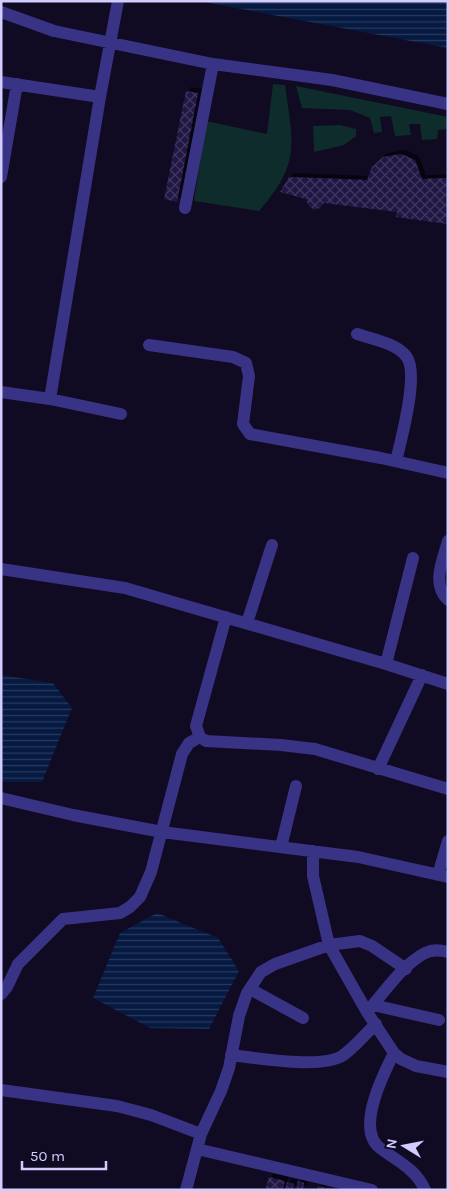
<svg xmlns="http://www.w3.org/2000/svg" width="449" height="1191" font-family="Karla,sans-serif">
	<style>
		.green { fill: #0e2c2c }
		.water { fill: url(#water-rules) }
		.building { fill: url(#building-cross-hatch); filter: url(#shadow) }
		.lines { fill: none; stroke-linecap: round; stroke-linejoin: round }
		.minor { stroke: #383385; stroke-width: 12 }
	</style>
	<defs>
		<pattern id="water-rules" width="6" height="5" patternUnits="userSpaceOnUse" patternTransform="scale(1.25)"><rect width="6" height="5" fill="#051941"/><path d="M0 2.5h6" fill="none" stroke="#29395e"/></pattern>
		<pattern id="building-cross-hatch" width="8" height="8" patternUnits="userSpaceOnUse" patternTransform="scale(1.25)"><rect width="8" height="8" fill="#211644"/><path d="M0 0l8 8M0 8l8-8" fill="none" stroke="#403760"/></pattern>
		<filter id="shadow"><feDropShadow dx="4" dy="-4" stdDeviation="0" flood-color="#0009"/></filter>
	</defs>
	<rect width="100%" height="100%" fill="#100b22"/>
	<path class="green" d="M 273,84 L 285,85 C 293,144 301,163 259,211 L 194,201 L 206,121 L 267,134 Z
		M 296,86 L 448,117 L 448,129 L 438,130 L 437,139 L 422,140 L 420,124 L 409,124 L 411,135 L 395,136 L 391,116 L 380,117 L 382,132 L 374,133 L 370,118 L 350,110 L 302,108 Z
		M 340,125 L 356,129 L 356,136 L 344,145 L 314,152 L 313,126 Z"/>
	<path class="water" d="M 199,1 L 448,1 L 448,48 Z
		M 1,675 L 53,683 L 72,708 L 42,782 L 1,782 Z
		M 157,913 L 218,938 L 239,971 L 209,1029 L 150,1028 L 93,998 L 120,933 Z"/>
	<path class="building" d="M 186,91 L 198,93 L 177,202 L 164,199 Z
		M 401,154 L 415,160 L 422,179 L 448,178 L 448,224 L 396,217 L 397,212 L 324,203 L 320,208 L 314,210 L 308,205 L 306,199 L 280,192 L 289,177 L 367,180 L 372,167 L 383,157 Z
		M 269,1177 L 285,1181 L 282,1190 L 265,1190 Z
		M 298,1181 L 304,1183 L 303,1190 L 296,1190 Z
		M 287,1182 L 294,1184 L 292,1190 L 285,1190 Z
		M 318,1186 L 331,1189 L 331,1190 L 317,1190 Z"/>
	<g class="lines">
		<path class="minor" d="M 1,12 L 54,31 L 213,64 L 332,80 L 448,104
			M 1,82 L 100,97
			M 1,177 L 17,84
			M 185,208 L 213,64
			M 357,334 C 372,339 396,343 406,356 C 420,372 401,440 396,461
			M 149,345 L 233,357 L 246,363 L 249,376 L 243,424 L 250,434 L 381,458 L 448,473
			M 1,392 L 50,399 L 121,414
			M 50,399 L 100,97 L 118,1
			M 448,541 C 443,560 431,584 448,600
			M 1,569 L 125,588 L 386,664 L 448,684
			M 226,617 L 196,726 L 200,737 L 206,741 L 281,745 L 315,749 L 448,789
			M 247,623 L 272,545
			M 386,664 L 413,558
			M 378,769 L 422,675
			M 1,798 L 73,815 L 162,832 L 358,857 L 448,877
			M 281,847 L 296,786
			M 313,851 L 313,876 L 329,945 L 367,1012 L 394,1053 L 401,1059 L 416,1066 L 448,1072
			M 438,875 L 448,841
			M 250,989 L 303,1018
			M 1,994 L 7,987 L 18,964 L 63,919 L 120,913 L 130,907 L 140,897 L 151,872 L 182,754 L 189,743 L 200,737
			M 373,1005 L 439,1020
			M 367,1012 C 384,993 402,965 425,953 C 433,949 440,950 448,952
			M 394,1053 C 384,1073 355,1129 380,1148 C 397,1161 416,1169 425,1190
			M 231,1055 C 256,1058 321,1069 342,1056 C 354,1048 365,1034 376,1024
			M 1,1090 L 117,1106 L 151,1115 L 201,1134
			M 197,1149 L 372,1190
			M 186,1190 L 201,1134 L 221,1091 L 229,1068 L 239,1016 L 247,993 L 261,972 L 275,964 L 329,945 L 360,941 L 372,946 L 406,969"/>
	</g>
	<rect width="449" height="1191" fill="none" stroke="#d3ccff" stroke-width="5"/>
	<g transform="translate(404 1146) rotate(280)" stroke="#100b22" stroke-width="4" paint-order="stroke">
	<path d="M0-4L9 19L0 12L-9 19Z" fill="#d3ccff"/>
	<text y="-8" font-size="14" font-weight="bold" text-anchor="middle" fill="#d3ccff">N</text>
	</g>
	<path d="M22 1161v8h84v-8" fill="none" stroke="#d3ccff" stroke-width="2.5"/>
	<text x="30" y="1161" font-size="15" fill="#d3ccff" stroke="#100b22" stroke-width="4" paint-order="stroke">50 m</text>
</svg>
